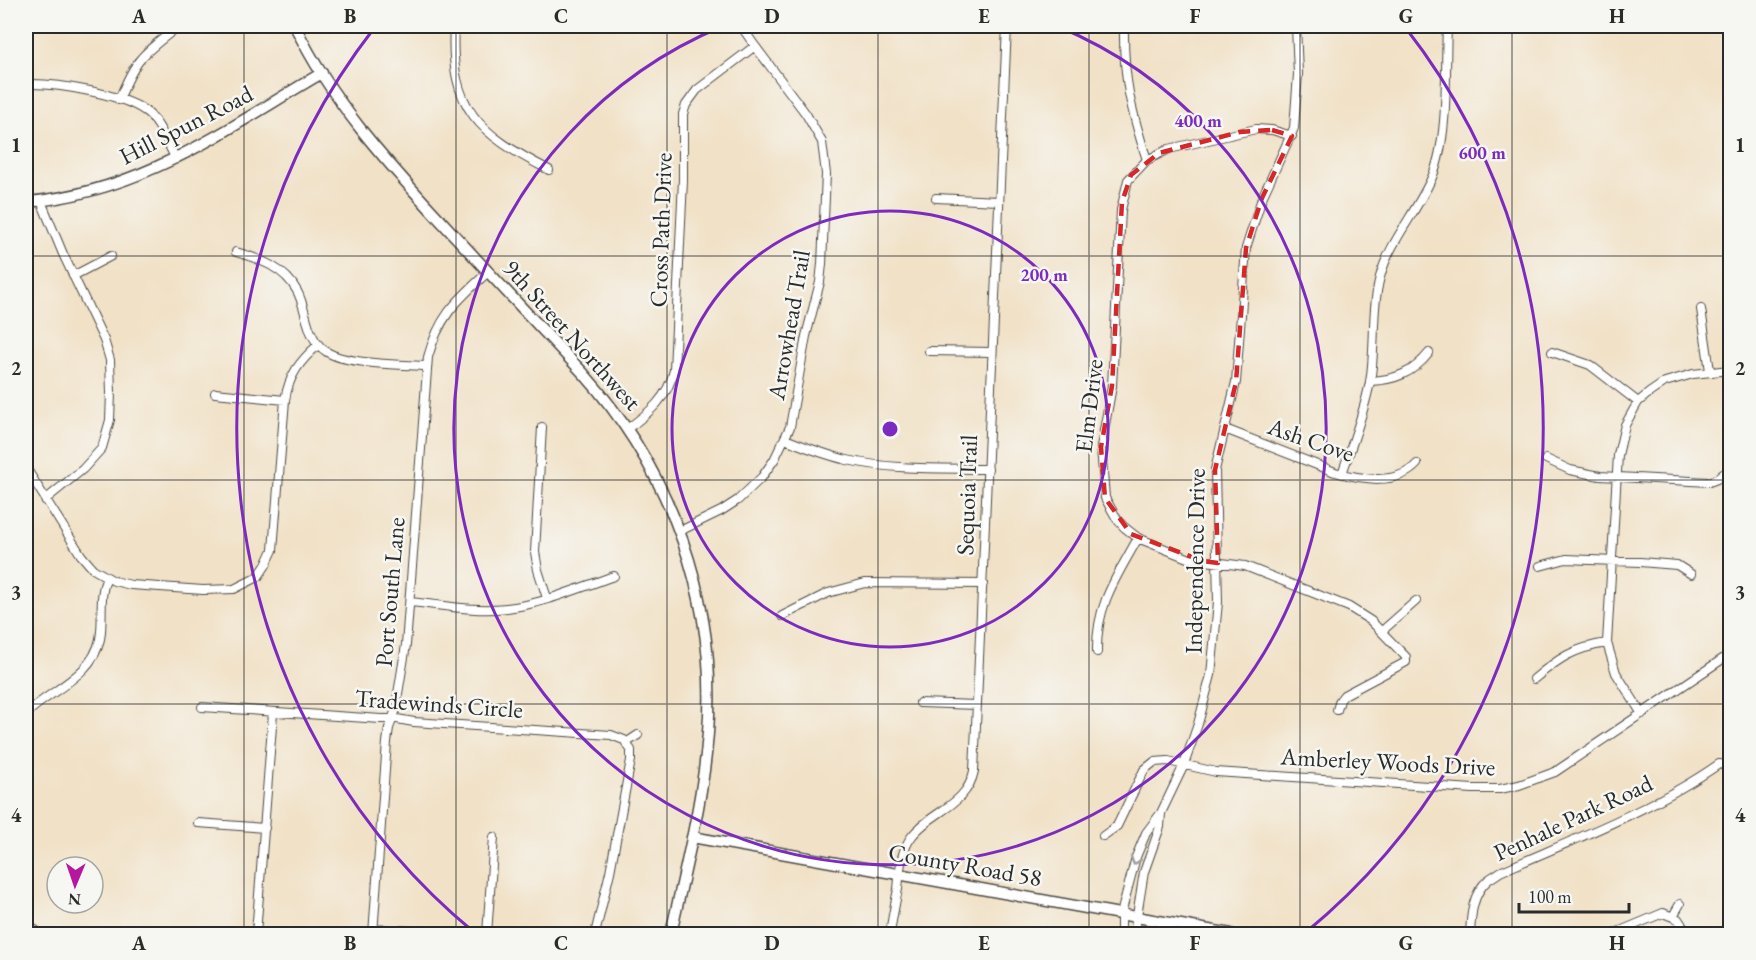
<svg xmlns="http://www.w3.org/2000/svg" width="1756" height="960" font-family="'EB Garamond',serif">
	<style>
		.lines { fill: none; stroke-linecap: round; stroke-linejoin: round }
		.minor-casing { stroke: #494642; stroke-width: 10 }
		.tertiary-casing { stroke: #494642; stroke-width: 13 }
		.minor { stroke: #fff; stroke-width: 8 }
		.tertiary { stroke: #fff; stroke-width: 10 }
		.oneway { stroke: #a0a0a0 }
		.marked { fill: none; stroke: #d62828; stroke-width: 4.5; stroke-dasharray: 12 8; stroke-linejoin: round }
		.grid { fill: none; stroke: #2b2b2b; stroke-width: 1.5; stroke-opacity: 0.55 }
		.ring { fill: none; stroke: #7b2cbf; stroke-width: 3 }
		.labels { text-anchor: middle; stroke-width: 5; stroke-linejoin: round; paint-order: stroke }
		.street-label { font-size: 24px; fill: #2b2b2b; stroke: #f6f6f2 }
		.centre { fill: #7b2cbf; stroke: #f6f6f2; stroke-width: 3 }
		.ring-label { font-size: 18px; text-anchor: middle; font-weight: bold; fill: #7b2cbf; stroke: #f6f6f2; stroke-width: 5; stroke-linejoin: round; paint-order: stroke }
		.neatline { fill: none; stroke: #2b2b2b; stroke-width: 2 }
		.grid-label { font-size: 20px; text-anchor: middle; font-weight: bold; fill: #2b2b2b }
	</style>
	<rect width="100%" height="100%" fill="#f6f6f2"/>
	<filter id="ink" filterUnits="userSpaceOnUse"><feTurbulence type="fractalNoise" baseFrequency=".0167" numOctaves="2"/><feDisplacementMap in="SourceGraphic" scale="12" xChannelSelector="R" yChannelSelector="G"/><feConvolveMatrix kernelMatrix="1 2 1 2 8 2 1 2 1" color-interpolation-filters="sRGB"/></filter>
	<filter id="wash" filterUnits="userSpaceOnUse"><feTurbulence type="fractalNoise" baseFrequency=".008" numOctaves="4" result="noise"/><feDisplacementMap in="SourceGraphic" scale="24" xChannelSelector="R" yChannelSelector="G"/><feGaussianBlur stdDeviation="1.35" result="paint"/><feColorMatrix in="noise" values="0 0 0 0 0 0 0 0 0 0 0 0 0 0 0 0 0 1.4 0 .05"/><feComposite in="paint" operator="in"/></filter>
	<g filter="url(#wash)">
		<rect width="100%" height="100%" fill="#f1e1c6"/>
	</g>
	<g filter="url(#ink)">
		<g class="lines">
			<defs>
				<path id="minor" d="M 454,26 C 449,109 479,134 549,170
					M 1124,26 C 1123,78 1131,110 1147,160
					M 26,84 C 55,83 129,94 150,115 C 162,127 168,145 176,159
					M 119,100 C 136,57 144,53 179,26
					M 1292,136 L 1272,130 L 1256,129 L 1169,149 L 1147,160 L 1128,180 L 1121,210 L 1112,386 L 1101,447 L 1105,498 L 1117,519 L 1124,527 L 1138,538 L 1190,559 L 1245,566 L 1349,607 L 1371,621 L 1406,657 L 1406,662 L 1344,695 L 1340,700 L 1337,710
					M 936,198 L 998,201
					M 41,201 L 63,254 L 104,340 L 110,360 L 111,393 L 110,420 L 102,448 L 83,469 L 45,500
					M 236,252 C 260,259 285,268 297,291 C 308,311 305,338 327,352 C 345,364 404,365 427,366
					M 73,276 L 111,256
					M 1701,309 L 1710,371
					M 929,351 L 992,352
					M 1552,352 L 1590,365 L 1638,402
					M 1370,381 C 1395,380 1413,373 1429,353
					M 215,393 L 285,400
					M 542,427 L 535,552 L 538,570 L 547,598
					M 627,429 C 649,413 668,398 674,370 L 683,180 L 683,114 L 686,105 L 697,90 L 755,46
					M 1225,429 L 1335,472 C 1361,479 1397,486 1417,464
					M 785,439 C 805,447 826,455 847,460 C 893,470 941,468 988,469
					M 1546,459 L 1570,470 L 1600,476 L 1709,482 L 1717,479 L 1723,474
					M 26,468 L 81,555 L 93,569 L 114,581 L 131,585 L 203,590 L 234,589 L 258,577 L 266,565 L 273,550 L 285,400 C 289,375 300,361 318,345
					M 1342,474 C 1352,444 1364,413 1370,382 C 1376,347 1371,311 1380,277 C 1390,240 1418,211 1433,175 C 1449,135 1445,70 1447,26
					M 680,531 L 721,511 L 738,500 L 762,477 L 774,460 L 790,427 L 806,336 L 820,282 L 822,264 L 826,174 L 822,142 L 806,114 L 755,46 L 741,26
					M 1540,566 L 1566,559 L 1640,562 L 1677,565 L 1691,574
					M 410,602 C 442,605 475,612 507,608 C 543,604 579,588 614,576
					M 782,616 L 828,593 L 865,583 L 983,584
					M 1382,631 L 1416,601
					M 1097,652 C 1096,605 1116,578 1138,538
					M 1534,679 C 1559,658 1574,648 1607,643
					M 920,703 L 977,705
					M 202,707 L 381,719 L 397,719 L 414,722 L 611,735 L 624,740 L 631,750 L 631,760 L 610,872 L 595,934
					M 26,714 C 50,690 93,676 100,639 C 104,620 98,595 107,578
					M 1642,714 L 1616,673 L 1607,643 L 1618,455 L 1625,425 L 1638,402 L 1649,393 L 1665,382 L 1693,374 L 1730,370
					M 626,743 L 638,735
					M 198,823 L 265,828
					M 1103,836 L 1117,826 L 1144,770 L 1154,762 L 1168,761 L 1216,772 L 1473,789 L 1500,789 L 1519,785 L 1555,772 L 1730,654
					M 1673,916 L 1680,904
					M 26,924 L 41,934
					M 373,929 L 472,934
					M 256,934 L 273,713
					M 373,934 L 387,742 L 389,728 L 395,712 L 406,645 L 428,357 C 440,314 457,301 488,272
					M 487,934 L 494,837
					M 890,934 C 892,919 895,904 898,889 C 900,870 900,852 912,836 C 931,811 967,806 974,771 L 1007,26
					M 1121,934 L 1121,914 L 1136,857 L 1146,833 L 1161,813 L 1184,765 L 1198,724 L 1211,675 L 1218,602 L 1215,470 L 1236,382 L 1246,248 L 1262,198 L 1294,128 L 1298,74 L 1296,26
					M 1134,934 L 1144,872 L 1160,827 L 1161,813
					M 1470,934 C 1471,915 1472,894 1488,880 C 1492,877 1496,875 1500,872 C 1572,840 1655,809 1719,764 L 1726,765
					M 1613,934 L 1663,913 L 1678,919 L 1688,934"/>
				<path id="tertiary" d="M 295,26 C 332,102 384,159 441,221 C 488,272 536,323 584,374 C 672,473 718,601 708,733 C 703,801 685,868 671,934
					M 26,202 C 141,193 226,129 322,73
					M 692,837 L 1231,934"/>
			</defs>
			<use href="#minor" class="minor-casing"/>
			<use href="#tertiary" class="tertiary-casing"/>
			<use href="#minor" class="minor"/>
			<use href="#tertiary" class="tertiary"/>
		</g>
		<defs><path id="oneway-chevron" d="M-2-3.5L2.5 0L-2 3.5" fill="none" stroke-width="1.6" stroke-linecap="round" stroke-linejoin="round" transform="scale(1.5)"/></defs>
		<use class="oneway" href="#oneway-chevron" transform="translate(1135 861) rotate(109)"/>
	</g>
	<path class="marked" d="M 1272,130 L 1292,136 L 1262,198 L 1246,248 L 1236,382 L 1215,470 L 1218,563 L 1203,561 L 1131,534 L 1105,498 L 1101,447 L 1112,386 L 1122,202 L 1131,175 L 1159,153 L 1240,132 Z"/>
	<path class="grid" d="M 244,26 L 244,934M 456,26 L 456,934M 667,26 L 667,934M 878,26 L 878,934M 1089,26 L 1089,934M 1300,26 L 1300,934M 1512,26 L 1512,934M 26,256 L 1730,256M 26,480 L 1730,480M 26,704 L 1730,704"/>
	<g class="ring">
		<circle cx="890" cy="429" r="218"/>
		<path d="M1057 26A436 436 0 1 1 723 26"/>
		<path d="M475 933A653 653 0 0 1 375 27M1405 27A653 653 0 0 1 1305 933"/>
	</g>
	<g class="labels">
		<g class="street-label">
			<text transform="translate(186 125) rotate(-27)" y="8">Hill Spun Road</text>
			<text transform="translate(661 230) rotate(-88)" y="8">Cross Path Drive</text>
			<text transform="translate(789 325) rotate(-80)" y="8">Arrowhead Trail</text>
			<text transform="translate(572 335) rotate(48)" y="8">9th Street Northwest</text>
			<text transform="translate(1089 406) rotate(-83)" y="8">Elm Drive</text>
			<text transform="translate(1311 440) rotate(19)" y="8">Ash Cove</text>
			<text transform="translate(967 495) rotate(-88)" y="8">Sequoia Trail</text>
			<text transform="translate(1195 561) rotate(-89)" y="8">Independence Drive</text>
			<text transform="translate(390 592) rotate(-85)" y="8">Port South Lane</text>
			<text transform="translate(439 704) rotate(4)" y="8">Tradewinds Circle</text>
			<text transform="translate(1388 762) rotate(3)" y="8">Amberley Woods Drive</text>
			<text transform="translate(1573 818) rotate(-25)" y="8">Penhale Park Road</text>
			<text transform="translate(965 865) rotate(10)" y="8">County Road 58</text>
		</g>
	</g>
	<circle cx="890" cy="429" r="9" class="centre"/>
	<g class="ring-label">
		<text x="1198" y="127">400 m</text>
		<text x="1482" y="159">600 m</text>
		<text x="1044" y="281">200 m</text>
	</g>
	<rect width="1756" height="960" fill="none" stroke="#f6f6f2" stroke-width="66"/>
	<g transform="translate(75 885) rotate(182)"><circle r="28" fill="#f6f6f2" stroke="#a5a5a2" stroke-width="1.5"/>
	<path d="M0-4.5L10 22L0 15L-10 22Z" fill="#b5179e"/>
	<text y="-9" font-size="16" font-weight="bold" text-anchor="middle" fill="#2b2b2b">N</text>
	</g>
	<path d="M1519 903v9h110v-9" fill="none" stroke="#2b2b2b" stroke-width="3"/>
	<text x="1528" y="903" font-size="18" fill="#2b2b2b" stroke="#f6f6f2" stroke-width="4.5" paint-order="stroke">100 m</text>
	<rect x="33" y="33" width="1690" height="894" class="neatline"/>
	<g class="grid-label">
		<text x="139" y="23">A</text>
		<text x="350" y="23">B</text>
		<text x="561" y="23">C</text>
		<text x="772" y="23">D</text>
		<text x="984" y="23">E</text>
		<text x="1195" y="23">F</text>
		<text x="1406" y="23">G</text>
		<text x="1617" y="23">H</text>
		<text x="16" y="152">1</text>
		<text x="1740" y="152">1</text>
		<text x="16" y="375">2</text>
		<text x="1740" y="375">2</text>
		<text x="16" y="599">3</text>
		<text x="1740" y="599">3</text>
		<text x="16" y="822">4</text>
		<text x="1740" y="822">4</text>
		<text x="139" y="950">A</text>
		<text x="350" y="950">B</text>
		<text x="561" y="950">C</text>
		<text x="772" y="950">D</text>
		<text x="984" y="950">E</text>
		<text x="1195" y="950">F</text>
		<text x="1406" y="950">G</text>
		<text x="1617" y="950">H</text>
	</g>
</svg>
